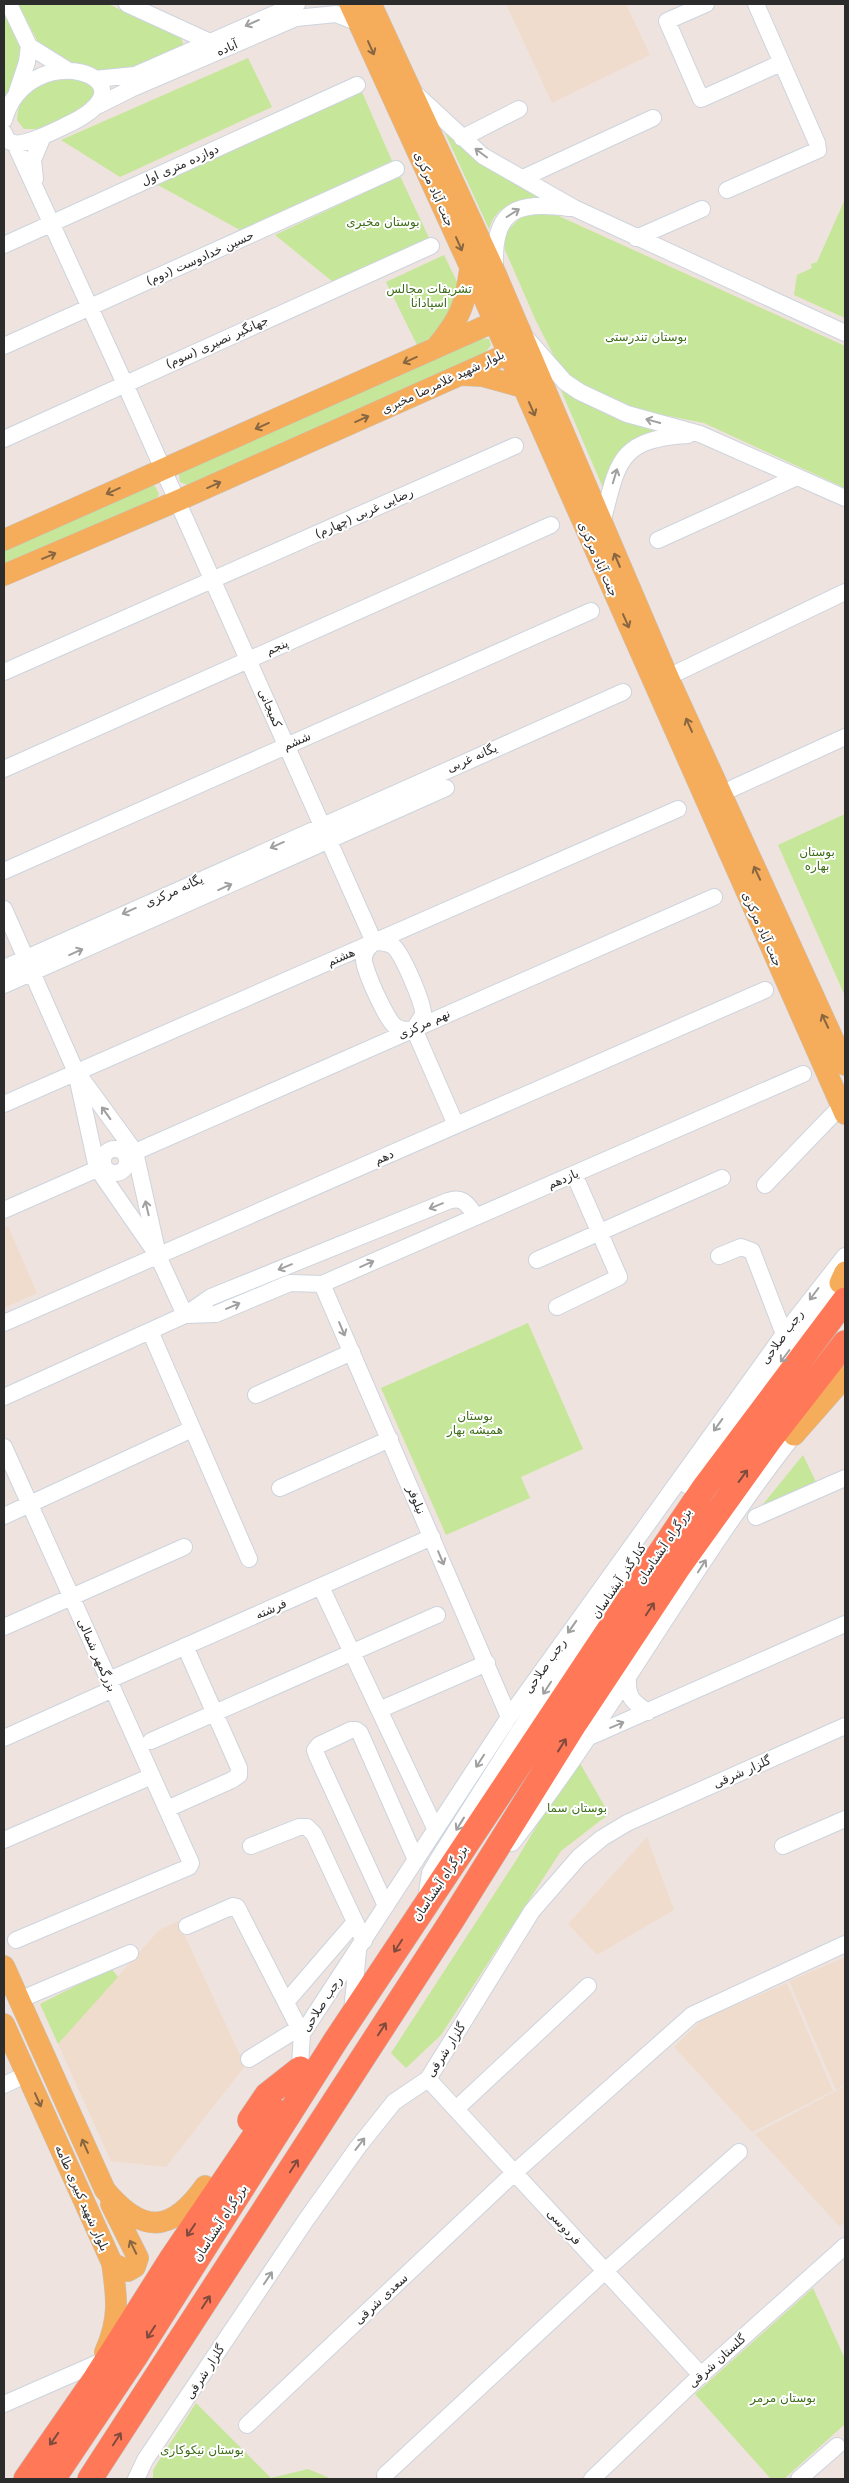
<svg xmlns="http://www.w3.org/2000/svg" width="849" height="2483" font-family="'DejaVu Sans',Cairo,sans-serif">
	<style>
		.education { fill: #f0dccd }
		.green { fill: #c6e699 }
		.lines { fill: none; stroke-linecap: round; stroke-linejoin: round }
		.minor-casing { stroke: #ccd4de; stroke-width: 18 }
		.major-casing { stroke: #c4c4c4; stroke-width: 22 }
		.highway-casing { stroke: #c4c4c4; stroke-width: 26 }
		.minor { stroke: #fff; stroke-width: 16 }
		.major { stroke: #f6ad5b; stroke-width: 21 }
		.highway { stroke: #ff7958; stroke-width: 25 }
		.oneway { stroke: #a0a0a0 }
		.oneway2 { stroke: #876641 }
		.oneway3 { stroke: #804b3e }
		.labels { text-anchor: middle; stroke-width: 4; stroke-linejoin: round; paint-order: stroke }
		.street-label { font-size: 12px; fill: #2c2c2c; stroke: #fff }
		.park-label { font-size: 12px; fill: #3e6d18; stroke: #fff }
	</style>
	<rect width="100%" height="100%" fill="#eee3de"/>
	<path class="education" d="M 506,4 L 626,4 L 650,55 L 552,103 Z
		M 8,1226 L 37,1293 L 4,1308 L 4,1228 Z
		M 647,1837 L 674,1910 L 597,1955 L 568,1924 Z
		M 178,1921 L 245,2066 L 166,2167 L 111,2161 L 58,2044 L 159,1930 Z
		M 845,1957 L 845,2085 L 836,2090 L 789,1981 Z
		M 787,1983 L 833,2091 L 752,2132 L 674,2047 L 703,2019 Z
		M 845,2086 L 845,2223 L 839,2226 L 755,2134 Z"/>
	<path class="green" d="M 4,4 C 9,17 19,33 22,47 C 25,64 13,88 4,102 Z
		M 18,4 L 108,4 L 181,38 L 184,46 L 128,73 L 110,76 L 71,66 L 39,44 Z
		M 248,58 L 272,107 L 120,177 L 61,140 Z
		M 68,74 L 99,90 L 78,111 L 37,129 L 24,129 L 17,120 C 18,89 44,83 68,74 Z
		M 362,92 L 392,161 L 240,230 L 156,184 Z
		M 440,122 L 553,199 C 527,201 497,199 489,229 Z
		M 400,176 L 430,240 L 333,282 L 275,235 Z
		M 845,199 L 845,318 L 794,295 L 797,275 L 812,268 L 811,264 L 817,262 Z
		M 529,213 L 552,213 L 845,346 L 845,488 L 704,423 L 628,408 L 569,378 L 558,364 L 536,321 L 505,250 L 505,237 L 510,228 L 522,216 Z
		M 444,255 L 459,286 L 462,299 L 430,338 L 417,345 L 386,282 Z
		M 478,338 L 489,339 L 491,345 L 484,354 L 190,486 L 180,482 L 179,474 L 181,470 Z
		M 554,374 L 664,431 L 619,454 L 613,461 L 604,490 Z
		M 147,484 L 155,486 L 159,494 L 155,502 L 4,569 L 4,548 Z
		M 845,814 L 845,996 L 778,845 Z
		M 528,1323 L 583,1449 L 521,1477 L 530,1498 L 446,1535 L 381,1388 Z
		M 803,1455 L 818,1486 L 760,1508 Z
		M 577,1758 L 609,1814 L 561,1851 L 441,2035 L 406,2068 L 391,2053 L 517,1859 Z
		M 111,1968 L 118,1977 L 58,2044 L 40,2004 Z
		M 813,2288 L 845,2359 L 845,2424 L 784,2479 L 771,2479 L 695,2394 Z
		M 196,2403 L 271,2478 L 308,2469 L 332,2479 L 153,2479 L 153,2470 Z"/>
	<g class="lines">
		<defs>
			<path id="minor" d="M 9,4 L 29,46 L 69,71
				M 127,4 L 210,42
				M 706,4 L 667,21 L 701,99 L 781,63
				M 95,79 L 135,75 L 297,4
				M 17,92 L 27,62 L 29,46
				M 416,94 L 483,156 L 574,208 L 845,333
				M 99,105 L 131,89 L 296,18 L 336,14 L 359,23
				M 4,120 C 28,34 162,78 71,123 C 54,131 34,142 15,144 L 7,140 L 4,133
				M 462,138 L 519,109
				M 15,144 L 125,384 L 374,942
				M 523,178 L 653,118
				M 35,179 L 33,160 L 43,136
				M 727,190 L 818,150 L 817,143 L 756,4
				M 636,238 L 702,209
				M 4,245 L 357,85
				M 495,266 C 493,209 517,201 569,208
				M 528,340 L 565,382 L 580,392 L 627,414 L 700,434 L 845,498
				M 4,346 L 396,169
				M 4,439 L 431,246
				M 602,523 C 618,463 617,439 688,435
				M 658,540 L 797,477
				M 4,672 L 515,446
				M 668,677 L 845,592
				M 4,769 L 551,525
				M 720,794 L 845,737
				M 4,871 L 591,611
				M 4,909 L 76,1072 L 97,1168 L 158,1256 L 185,1315
				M 374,942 C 381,942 387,942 393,946 C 402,953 424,1004 423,1015 L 414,1029 C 407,1030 401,1031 395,1026 C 387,1021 363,968 364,959 C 364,951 369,947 374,942 Z
				M 4,968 L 623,692
				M 4,985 L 446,788
				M 414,1029 L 456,1125
				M 81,1078 L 135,1152 L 156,1246
				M 4,1104 L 678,809
				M103 1161a12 12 0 1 1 24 0a12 12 0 1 1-24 0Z
				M 126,1156 L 714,897
				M 765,1185 L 841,1106
				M 4,1210 L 104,1166
				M 719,1256 L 741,1247 L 752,1251 L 784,1334
				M 537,1260 L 722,1178
				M 322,1284 L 509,1717
				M 557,1307 L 619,1277 L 574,1174
				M 185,1315 L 216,1314 L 290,1283 L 322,1284 L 803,1074
				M 4,1323 L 765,990
				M 150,1331 L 249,1559
				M 256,1395 L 352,1352
				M 4,1397 L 185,1315 L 211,1297 L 448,1201 C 463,1196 467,1204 475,1215
				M 4,1447 L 191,1863 L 189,1867 L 16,1940
				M 687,1485 L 845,1275
				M 280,1488 L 390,1439
				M 4,1516 L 192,1429
				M 756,1517 L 845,1478
				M 321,1587 L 435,1828
				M 4,1627 L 184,1547
				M 628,1678 C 627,1697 632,1702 648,1712
				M 109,1680 L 432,1537
				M 379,1710 L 487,1663
				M 4,1738 L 113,1689
				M 587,1738 L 845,1624
				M 151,1741 L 437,1615
				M 167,1809 L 232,1780 L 239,1775 L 239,1768 L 185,1646
				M 4,1840 L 152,1776
				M 512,1843 C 616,1710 695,1558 801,1426
				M 251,1846 L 299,1827 L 307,1827 L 314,1834 L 364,1941
				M 783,1846 L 845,1819
				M 426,1900 L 430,1873 L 440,1856 L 518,1733 L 635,1558
				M 386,1906 L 317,1756 L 315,1750 L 319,1745 L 351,1730 L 356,1730 L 360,1733 L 416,1860
				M 187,1926 L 233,1906 L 237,1907 L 302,2034
				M 19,2000 L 130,1953
				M 286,2002 L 355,1922
				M 352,2012 L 358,1951
				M 249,2059 L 299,2028
				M 428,2079 L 701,2375
				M 299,2080 L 302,2034 L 509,1717 L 784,1334 L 845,1256
				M 4,2085 L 27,2074
				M 456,2109 L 588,1986
				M 4,2404 L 100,2362
				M 247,2425 L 514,2173 L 692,2015 L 845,1944
				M 385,2475 L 605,2271 L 739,2152
				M 136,2479 L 145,2460 L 306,2220 L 358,2147 L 394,2102 L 428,2079 L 532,1911 L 579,1857 L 602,1838 L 627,1823 L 845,1726
				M 592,2479 L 701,2375 L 845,2246
				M 799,2479 L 837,2446"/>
			<path id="major" d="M 350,4 L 471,269 L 845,1114
				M 371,4 L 495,272 L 668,677 L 845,1065
				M 438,345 C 461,317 465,305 470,269
				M 461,375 L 482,376 L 522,387
				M 4,540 L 494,322 L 520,330 L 507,354 L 177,501 L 4,575
				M 840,1283 L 845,1272
				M 794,1435 L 845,1377
				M 4,1966 L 105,2190 C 142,2234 171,2234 205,2186
				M 4,2024 L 112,2263 C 117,2298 120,2319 105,2352
				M 111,2204 L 138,2258 L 135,2267 L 128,2271 L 112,2263"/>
			<path id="highway" d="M 250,2120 L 267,2095 L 300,2069
				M 26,2479 L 96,2378 L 172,2258 L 273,2109
				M 53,2479 L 135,2357 L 336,2040 L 658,1556 L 704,1488 L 845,1300
				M 90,2479 L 452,1920 L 575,1723 L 677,1569 L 771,1438 L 845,1343"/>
		</defs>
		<use href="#minor" class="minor-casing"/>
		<use href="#major" class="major-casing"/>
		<use href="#highway" class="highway-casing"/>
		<use href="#minor" class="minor"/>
		<use href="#major" class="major"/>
		<use href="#highway" class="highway"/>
	</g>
	<defs><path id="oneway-shaft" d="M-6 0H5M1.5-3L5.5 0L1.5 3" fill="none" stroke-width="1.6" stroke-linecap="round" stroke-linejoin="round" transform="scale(1.25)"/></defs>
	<g class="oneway">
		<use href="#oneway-shaft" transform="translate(252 23) rotate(156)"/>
		<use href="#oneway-shaft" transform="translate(481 153) rotate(-143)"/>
		<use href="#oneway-shaft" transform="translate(513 213) rotate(-32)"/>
		<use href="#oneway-shaft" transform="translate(653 421) rotate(-165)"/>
		<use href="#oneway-shaft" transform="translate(615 476) rotate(-73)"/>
		<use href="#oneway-shaft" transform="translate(277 845) rotate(156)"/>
		<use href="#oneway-shaft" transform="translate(225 887) rotate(-24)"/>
		<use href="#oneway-shaft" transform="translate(129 911) rotate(156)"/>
		<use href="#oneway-shaft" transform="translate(76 952) rotate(-24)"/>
		<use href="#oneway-shaft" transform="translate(106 1113) rotate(-126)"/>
		<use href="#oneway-shaft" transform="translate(436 1206) rotate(158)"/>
		<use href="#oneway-shaft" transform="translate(147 1208) rotate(-103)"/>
		<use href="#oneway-shaft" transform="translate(367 1264) rotate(-24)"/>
		<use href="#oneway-shaft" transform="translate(285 1267) rotate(158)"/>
		<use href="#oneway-shaft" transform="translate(814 1294) rotate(127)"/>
		<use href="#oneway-shaft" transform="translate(233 1306) rotate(-23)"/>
		<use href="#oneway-shaft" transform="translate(342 1329) rotate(67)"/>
		<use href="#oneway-shaft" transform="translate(785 1356) rotate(127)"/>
		<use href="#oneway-shaft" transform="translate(718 1425) rotate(126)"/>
		<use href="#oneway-shaft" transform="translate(441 1558) rotate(67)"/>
		<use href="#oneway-shaft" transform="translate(702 1566) rotate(-57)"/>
		<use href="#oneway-shaft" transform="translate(572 1627) rotate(125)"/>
		<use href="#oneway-shaft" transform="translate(547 1688) rotate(123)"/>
		<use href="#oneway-shaft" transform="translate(617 1725) rotate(-23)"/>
		<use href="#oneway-shaft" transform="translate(480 1761) rotate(123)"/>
		<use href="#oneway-shaft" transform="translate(460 1824) rotate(122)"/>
		<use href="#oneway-shaft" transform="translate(360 2144) rotate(-52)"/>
		<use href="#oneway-shaft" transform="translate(268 2278) rotate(-56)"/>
	</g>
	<g class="oneway2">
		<use href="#oneway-shaft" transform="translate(371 48) rotate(66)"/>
		<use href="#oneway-shaft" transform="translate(459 244) rotate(66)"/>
		<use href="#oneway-shaft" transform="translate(410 360) rotate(156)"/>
		<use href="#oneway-shaft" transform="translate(532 409) rotate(66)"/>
		<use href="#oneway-shaft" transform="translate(362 419) rotate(-24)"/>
		<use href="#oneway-shaft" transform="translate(262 426) rotate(156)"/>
		<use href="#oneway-shaft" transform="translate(214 485) rotate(-24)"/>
		<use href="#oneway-shaft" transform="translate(113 491) rotate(156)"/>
		<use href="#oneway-shaft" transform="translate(49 556) rotate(-23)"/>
		<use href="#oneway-shaft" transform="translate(617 560) rotate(-113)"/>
		<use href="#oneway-shaft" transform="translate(626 621) rotate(66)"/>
		<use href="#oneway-shaft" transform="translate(689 725) rotate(-114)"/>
		<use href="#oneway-shaft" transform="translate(757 873) rotate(-115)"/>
		<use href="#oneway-shaft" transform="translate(825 1021) rotate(-115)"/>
		<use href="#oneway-shaft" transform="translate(38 2100) rotate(66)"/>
		<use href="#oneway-shaft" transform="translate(85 2146) rotate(-114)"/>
		<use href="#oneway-shaft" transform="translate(133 2247) rotate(-116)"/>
	</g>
	<g class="oneway3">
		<use href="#oneway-shaft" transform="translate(743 1476) rotate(-54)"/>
		<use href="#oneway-shaft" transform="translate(650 1609) rotate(-57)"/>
		<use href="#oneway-shaft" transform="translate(562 1745) rotate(-58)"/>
		<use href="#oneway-shaft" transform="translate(398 1946) rotate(123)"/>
		<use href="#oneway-shaft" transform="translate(382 2029) rotate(-57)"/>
		<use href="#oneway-shaft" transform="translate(294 2166) rotate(-57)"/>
		<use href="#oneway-shaft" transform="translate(191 2230) rotate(124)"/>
		<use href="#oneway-shaft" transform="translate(206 2302) rotate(-57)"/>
		<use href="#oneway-shaft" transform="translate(151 2332) rotate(123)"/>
		<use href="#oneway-shaft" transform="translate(54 2439) rotate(125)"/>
		<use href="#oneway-shaft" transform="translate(117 2439) rotate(-57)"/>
	</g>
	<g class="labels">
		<g class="street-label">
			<text transform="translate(227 48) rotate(-23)" y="4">آباده</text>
			<text transform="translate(180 165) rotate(-24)" y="4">دوازده متری اول</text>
			<text transform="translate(434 189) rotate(66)" y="4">جنت آباد مرکزی</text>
			<text transform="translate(200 258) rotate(-24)" y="4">حسین خدادوست (دوم)</text>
			<text transform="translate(217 342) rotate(-24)" y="4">جهانگیر نصیری (سوم)</text>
			<text transform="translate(443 382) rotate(-25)" y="4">بلوار شهید غلامرضا مخبری</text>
			<text transform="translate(364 513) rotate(-24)" y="4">رضایی غربی (چهارم)</text>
			<text transform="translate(598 559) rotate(66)" y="4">جنت آباد مرکزی</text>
			<text transform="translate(277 647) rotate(-24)" y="4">پنجم</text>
			<text transform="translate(270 708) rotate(66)" y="4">کمیجانی</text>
			<text transform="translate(297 741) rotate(-24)" y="4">ششم</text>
			<text transform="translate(472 758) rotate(-24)" y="4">یگانه غربی</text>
			<text transform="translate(174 891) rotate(-24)" y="4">یگانه مرکزی</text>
			<text transform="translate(762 929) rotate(66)" y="4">جنت آباد مرکزی</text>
			<text transform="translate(341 957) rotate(-24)" y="4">هشتم</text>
			<text transform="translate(424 1024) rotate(-24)" y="4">نهم مرکزی</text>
			<text transform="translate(384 1157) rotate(-24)" y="4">دهم</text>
			<text transform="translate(563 1179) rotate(-23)" y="4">یازدهم</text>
			<text transform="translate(782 1337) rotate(-54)" y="4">رجب صلاحی</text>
			<text transform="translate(416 1500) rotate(67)" y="4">نیلوفر</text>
			<text transform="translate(664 1546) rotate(-56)" y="4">بزرگراه آبشناسان</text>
			<text transform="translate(619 1581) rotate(-56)" y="4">کنارگذر آبشناسان</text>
			<text transform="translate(271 1609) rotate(-24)" y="4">فرشته</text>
			<text transform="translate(97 1655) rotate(66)" y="4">بزرگمهر شمالی</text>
			<text transform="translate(545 1666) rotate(-55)" y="4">رجب صلاحی</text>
			<text transform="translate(742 1772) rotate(-24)" y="4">گلزار شرقی</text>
			<text transform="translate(440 1883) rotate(-56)" y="4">بزرگراه آبشناسان</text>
			<text transform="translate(322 2004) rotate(-57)" y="4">رجب صلاحی</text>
			<text transform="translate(446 2050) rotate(-57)" y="4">گلزار شرقی</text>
			<text transform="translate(82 2198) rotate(66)" y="4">بلوار شهید کبیری طامه</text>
			<text transform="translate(220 2223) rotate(-57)" y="4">بزرگراه آبشناسان</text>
			<text transform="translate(564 2227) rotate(47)" y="4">فردوسی</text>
			<text transform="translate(381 2299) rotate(-43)" y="4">سعدی شرقی</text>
			<text transform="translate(717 2361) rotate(-42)" y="4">گلستان شرقی</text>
			<text transform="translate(205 2372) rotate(-57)" y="4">گلزار شرقی</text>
		</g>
		<g class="park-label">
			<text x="383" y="226">بوستان مخبری</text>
			<text x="429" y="293">تشریفات مجالس<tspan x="429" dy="14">اسپادانا</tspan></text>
			<text x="646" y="341">بوستان تندرستی</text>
			<text x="817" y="856">بوستان<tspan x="817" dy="14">بهاره</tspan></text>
			<text x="475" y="1420">بوستان<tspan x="475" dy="14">همیشه بهار</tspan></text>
			<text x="577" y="1812">بوستان سما</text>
			<text x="783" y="2402">بوستان مرمر</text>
			<text x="202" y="2454">بوستان نیکوکاری</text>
		</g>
	</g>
	<rect width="849" height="2483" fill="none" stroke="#2c2c2c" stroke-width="10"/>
</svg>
